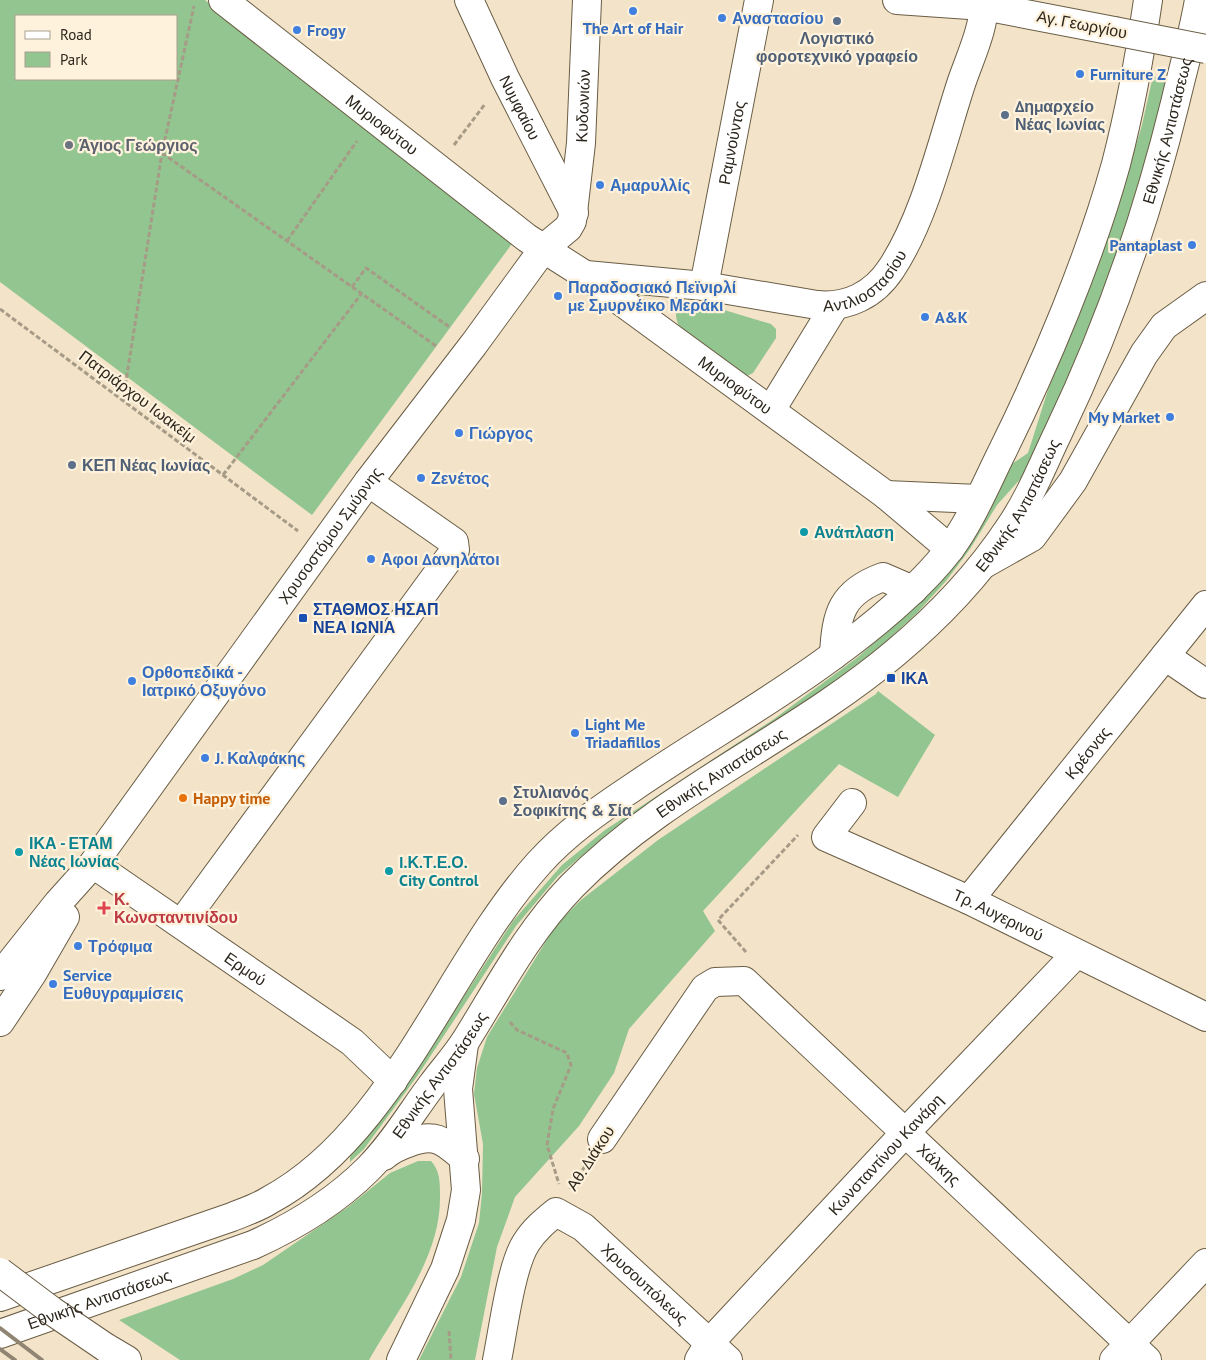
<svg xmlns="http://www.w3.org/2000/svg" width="1206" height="1360" font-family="'PT Sans',sans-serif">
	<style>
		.green { fill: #92c590; fill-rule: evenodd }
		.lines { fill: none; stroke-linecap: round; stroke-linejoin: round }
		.minor-casing { stroke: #6a5d45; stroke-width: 30 }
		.major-casing { stroke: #6a5d45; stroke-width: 30 }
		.path { stroke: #a69b86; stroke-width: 3; stroke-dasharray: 5 2.5; stroke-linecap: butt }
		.minor { stroke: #fff; stroke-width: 28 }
		.major { stroke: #fff; stroke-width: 28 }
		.rail { stroke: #8f8572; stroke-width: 4 }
		.minor-bridge-casing { stroke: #6a5d45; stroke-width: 30; stroke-linecap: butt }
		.minor-bridge { stroke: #fff; stroke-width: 28 }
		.shop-dot { fill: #3f7fe0; stroke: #fef2dc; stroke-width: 2 }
		.service-dot { fill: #5c6f8a; stroke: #fef2dc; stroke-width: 2 }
		.worship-dot { fill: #6b7280; stroke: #fef2dc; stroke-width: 2 }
		.culture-dot { fill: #0f9aa8; stroke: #fef2dc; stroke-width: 2 }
		.transit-dot { fill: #1a4fb4; stroke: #fef2dc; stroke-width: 2 }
		.food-dot { fill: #e8710a; stroke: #fef2dc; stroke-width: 2 }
		.health-dot { fill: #e0444e; stroke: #fef2dc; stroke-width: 2 }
		.labels { text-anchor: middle; stroke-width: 4.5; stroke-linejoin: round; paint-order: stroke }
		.shop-label { font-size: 16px; font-weight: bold; fill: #366cbe; stroke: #fef2dc; text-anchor: start }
		.street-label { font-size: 16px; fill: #2c261c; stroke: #fef2dc }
		.service-label { font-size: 16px; font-weight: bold; fill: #4e5e75; stroke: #fef2dc; text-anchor: start }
		.worship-label { font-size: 16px; font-weight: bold; fill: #5b616d; stroke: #fef2dc; text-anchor: start }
		.culture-label { font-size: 16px; font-weight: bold; fill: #0d838f; stroke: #fef2dc; text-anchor: start }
		.transit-label { font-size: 16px; font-weight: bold; fill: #164399; stroke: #fef2dc; text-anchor: start }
		.food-label { font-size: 16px; font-weight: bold; fill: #c56008; stroke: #fef2dc; text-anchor: start }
		.health-label { font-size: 16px; font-weight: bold; fill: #be3a42; stroke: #fef2dc; text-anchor: start }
	</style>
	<rect width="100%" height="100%" fill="#f3e4c9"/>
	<path class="green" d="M 0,0 L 205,0 L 514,241 L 312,515 L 0,282 ZM 16,16 L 176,16 L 176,79 L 16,79 Z
		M 1153,76 L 1168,80 L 1118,256 L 1038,459 L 997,505 L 970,549 L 946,581 L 917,613 L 880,647 L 777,724 L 611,831 L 558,876 L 516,926 L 418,1075 L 364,1149 L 350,1162 L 350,1157 L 409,1081 L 513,921 L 562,865 L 605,830 L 774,719 L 858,657 L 919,603 L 942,577 L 1006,468 L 1028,453 L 1048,390 L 1095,274 L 1120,198 L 1142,125 Z
		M 684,302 L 701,303 L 771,324 L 776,329 L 776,338 L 753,373 L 747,376 L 739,373 L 679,326 C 674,315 675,310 684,302 Z
		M 878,691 L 935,735 L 898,797 L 839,764 L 703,911 L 715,931 L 629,1029 L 614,1073 L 579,1126 L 515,1197 L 497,1247 L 475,1360 L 419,1360 L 461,1277 L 479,1223 L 482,1193 L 483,1144 L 474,1094 L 477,1068 L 487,1037 L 556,925 L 581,900 L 658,840 L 876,694 Z
		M 418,1161 L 431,1161 C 440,1171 440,1182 440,1196 C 441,1257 398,1309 369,1360 L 180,1360 L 119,1320 L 233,1279 L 263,1265 L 348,1207 L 390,1173 Z"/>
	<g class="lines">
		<defs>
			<g id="minor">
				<path id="s1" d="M 223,0 L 527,238 L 585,275 L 886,495 L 950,549"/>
				<path id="s2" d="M 469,0 L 505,78 L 574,213"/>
				<path d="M 897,0 L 984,6 L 1114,31"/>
				<path id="s3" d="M 586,275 L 704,286 L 817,305 C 847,308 874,295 891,269 C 925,218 942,142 961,84 C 968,62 987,23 983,0"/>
				<path id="s4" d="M 704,286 L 759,0"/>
				<path d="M 771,410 L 834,307"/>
				<path d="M 886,495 L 978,499"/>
				<path d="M 984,564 L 1032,537 L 1073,481 L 1144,354 L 1164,326 L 1206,296"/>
				<path d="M 834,655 C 836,613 842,592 883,577 L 913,590"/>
				<path d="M 1165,656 L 1206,684"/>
				<path id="s5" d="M 852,803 L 826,837 L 969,900 L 1206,1017"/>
				<path id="s6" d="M 93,864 L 352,1042 L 393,1081"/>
				<path id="s7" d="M 969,900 L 1206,605"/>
				<path d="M 181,924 L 455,550 L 454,542 L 368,482"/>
				<path id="s8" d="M 0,976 L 58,903 L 93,864 L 368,482 L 474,344 L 544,248 L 568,228 L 572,221 L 581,143 L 587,0"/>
				<path d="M 0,1022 L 32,974 L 65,917"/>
				<path id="s9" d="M 602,1139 L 705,988 L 715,982 L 744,981 L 1147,1360"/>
				<path d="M 105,1347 L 127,1360"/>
				<path id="s10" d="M 497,1360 C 503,1331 511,1266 526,1243 C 534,1230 545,1221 556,1212 L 583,1227 L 728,1360"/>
				<path id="s11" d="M 699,1360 L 710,1342 L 905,1133 L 1076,954"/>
				<path d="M 1114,1360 L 1206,1263"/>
			</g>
			<g id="major">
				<path d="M 384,1156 C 392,1149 399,1146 408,1143 C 436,1132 444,1141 465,1159"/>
				<path d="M 0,1297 L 232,1217 C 244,1212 257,1208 268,1201 C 394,1134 447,965 539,863 C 566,833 599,810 632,788 C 697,743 768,704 831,657 C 870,629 920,588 949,550 C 970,523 986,484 1002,452 C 1045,365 1090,258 1116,164 C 1130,110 1140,55 1148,0"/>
				<path id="s12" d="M 0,1334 L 253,1245 C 295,1226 335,1202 368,1169 C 393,1144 411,1113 432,1085 C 443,1070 456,1056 466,1040 C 501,984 526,934 572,886 C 666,790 793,739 895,653 C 938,617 979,574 1010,527 C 1030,498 1043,464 1058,433 C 1109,327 1147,217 1175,103 C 1183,69 1193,35 1199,0"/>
				<path d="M 401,1360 L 445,1269 L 461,1220 L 466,1190 L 458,1089 L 464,1044"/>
			</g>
		</defs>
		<use href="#minor" class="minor-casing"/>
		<use href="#major" class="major-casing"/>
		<path class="path" d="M 454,145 L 485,104
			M 162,153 L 436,346
			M 287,241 L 357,141
			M 352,287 L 366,268 L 451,328
			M 0,309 L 298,531
			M 123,400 L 162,153 L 194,6
			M 223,475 L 362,293
			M 746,952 L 718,920 L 798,835
			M 510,1022 L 517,1030 L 567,1053 L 571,1065 L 553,1109 L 547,1145 L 559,1184
			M 570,1189 L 587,1163
			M 449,1331 L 451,1360"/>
		<use href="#minor" class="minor"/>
		<use href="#major" class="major"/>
		<path class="rail" d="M 0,1328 L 42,1360
			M 0,1349 L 15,1360"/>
		<defs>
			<path id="minor-bridge" d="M 1114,31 L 1206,49
				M 0,1272 L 52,1311 L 105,1347"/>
		</defs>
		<use href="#minor-bridge" class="minor-bridge-casing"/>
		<use href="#minor-bridge" class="minor-bridge"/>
	</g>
	<g class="shop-dot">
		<circle cx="633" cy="11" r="5"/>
		<circle cx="722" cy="18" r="5"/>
		<circle cx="297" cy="30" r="5"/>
		<circle cx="1080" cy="74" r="5"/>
		<circle cx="600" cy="185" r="5"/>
		<circle cx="1192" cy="245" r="5"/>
		<circle cx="558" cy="296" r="5"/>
		<circle cx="925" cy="317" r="5"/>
		<circle cx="1170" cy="417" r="5"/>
		<circle cx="459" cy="433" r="5"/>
		<circle cx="421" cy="478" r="5"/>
		<circle cx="371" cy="559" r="5"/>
		<circle cx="132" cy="681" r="5"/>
		<circle cx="575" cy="733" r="5"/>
		<circle cx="205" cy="758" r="5"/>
		<circle cx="78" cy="946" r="5"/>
		<circle cx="53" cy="984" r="5"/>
	</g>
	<g class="service-dot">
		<circle cx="837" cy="21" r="5"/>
		<circle cx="1005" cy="115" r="5"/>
		<circle cx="72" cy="465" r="5"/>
		<circle cx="503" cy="801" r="5"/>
	</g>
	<circle class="worship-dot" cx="69" cy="145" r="5"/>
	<g class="culture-dot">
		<circle cx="804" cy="532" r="5"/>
		<circle cx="19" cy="852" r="5"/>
		<circle cx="389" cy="871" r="5"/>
	</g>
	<g class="transit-dot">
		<rect x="298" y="613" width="10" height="10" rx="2.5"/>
		<rect x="886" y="673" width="10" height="10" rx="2.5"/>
	</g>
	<circle class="food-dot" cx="183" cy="798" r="5"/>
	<path class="health-dot" d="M101.5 900.5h5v5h5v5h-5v5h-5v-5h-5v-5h5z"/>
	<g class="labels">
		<g class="shop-label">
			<text x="732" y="24">Αναστασίου</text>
			<text x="633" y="34" text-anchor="middle">The Art of Hair</text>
			<text x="307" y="36">Frogy</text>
			<text x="1090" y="80">Furniture Z</text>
			<text x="610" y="191">Αμαρυλλίς</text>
			<text x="1182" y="251" text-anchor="end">Pantaplast</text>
			<text x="568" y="293">Παραδοσιακό Πεϊνιρλί<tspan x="568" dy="18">με Σμυρνέικο Μεράκι</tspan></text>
			<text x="935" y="323">A&amp;K</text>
			<text x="1160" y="423" text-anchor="end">My Market</text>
			<text x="469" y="439">Γιώργος</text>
			<text x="431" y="484">Ζενέτος</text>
			<text x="381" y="565">Αφοι Δανηλάτοι</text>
			<text x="142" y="678">Ορθοπεδικά -<tspan x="142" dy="18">Ιατρικό Οξυγόνο</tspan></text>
			<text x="585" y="730">Light Me<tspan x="585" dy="18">Triadafillos</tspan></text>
			<text x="215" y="764">J. Καλφάκης</text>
			<text x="88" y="952">Τρόφιμα</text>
			<text x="63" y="981">Service<tspan x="63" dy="18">Ευθυγραμμίσεις</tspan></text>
		</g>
		<g class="street-label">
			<text transform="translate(1082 24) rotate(11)" y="6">Αγ. Γεωργίου</text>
			<text dy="6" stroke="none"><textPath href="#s2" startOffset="119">Νυμφαίου</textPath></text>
			<text dy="6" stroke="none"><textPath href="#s8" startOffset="1064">Κυδωνιών</textPath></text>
			<text dy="6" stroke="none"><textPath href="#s1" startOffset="202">Μυριοφύτου</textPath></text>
			<text dy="6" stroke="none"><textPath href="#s12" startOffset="1754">Εθνικής Αντιστάσεως</textPath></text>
			<text dy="6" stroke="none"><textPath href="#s4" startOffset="146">Ραμνούντος</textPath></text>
			<text dy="6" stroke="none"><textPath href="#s3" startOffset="290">Αντλιοστασίου</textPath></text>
			<text dy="6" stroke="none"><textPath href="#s1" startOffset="641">Μυριοφύτου</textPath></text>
			<text transform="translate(138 396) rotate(37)" y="6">Πατριάρχου Ιωακείμ</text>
			<text dy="6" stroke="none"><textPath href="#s12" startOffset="1349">Εθνικής Αντιστάσεως</textPath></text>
			<text dy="6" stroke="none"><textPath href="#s8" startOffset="551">Χρυσοστόμου Σμύρνης</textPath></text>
			<text dy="6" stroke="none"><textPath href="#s7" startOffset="189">Κρέσνας</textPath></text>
			<text dy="6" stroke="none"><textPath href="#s12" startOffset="944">Εθνικής Αντιστάσεως</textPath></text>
			<text dy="6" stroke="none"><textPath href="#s5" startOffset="232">Τρ. Αυγερινού</textPath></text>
			<text dy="6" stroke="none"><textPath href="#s6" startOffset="185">Ερμού</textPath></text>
			<text dy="6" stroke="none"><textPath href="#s12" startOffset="525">Εθνικής Αντιστάσεως</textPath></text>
			<text dy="6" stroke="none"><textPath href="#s11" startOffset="278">Κωνσταντίνου Κανάρη</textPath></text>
			<text transform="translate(590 1158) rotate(-57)" y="6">Αθ. Διάκου</text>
			<text dy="6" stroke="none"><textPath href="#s9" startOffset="491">Χάλκης</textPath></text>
			<text dy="6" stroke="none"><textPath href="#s10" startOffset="279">Χρυσουπόλεως</textPath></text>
			<text dy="6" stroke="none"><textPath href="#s12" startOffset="105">Εθνικής Αντιστάσεως</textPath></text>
		</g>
		<g class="service-label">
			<text x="837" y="44" text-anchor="middle">Λογιστικό<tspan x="837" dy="18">φοροτεχνικό γραφείο</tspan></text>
			<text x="1015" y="112">Δημαρχείο<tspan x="1015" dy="18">Νέας Ιωνίας</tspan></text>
			<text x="82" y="471">ΚΕΠ Νέας Ιωνίας</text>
			<text x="513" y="798">Στυλιανός<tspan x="513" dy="18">Σοφικίτης &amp; Σία</tspan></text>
		</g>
		<g class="worship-label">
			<text x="79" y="151">Άγιος Γεώργιος</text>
		</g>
		<g class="culture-label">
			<text x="814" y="538">Ανάπλαση</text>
			<text x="29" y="849">ΙΚΑ - ΕΤΑΜ<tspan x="29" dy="18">Νέας Ιωνίας</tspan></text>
			<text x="399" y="868">I.Κ.Τ.Ε.Ο.<tspan x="399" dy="18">City Control</tspan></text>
		</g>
		<g class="transit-label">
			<text x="313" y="615">ΣΤΑΘΜΟΣ ΗΣΑΠ<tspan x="313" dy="18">ΝΕΑ ΙΩΝΙΑ</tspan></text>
			<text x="901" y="684">ΙΚΑ</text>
		</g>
		<g class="food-label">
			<text x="193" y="804">Happy time</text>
		</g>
		<g class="health-label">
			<text x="114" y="905">Κ.<tspan x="114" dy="18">Κωνσταντινίδου</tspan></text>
		</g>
	</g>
	<rect x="15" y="15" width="162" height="65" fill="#fef2dc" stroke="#aaa08f"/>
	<rect x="25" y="31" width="25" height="8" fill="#ffffff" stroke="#aaa08f"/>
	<text x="60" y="40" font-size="15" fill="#2c261c">Road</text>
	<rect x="25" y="52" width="25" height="15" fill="#92c590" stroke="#aaa08f"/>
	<text x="60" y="65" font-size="15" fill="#2c261c">Park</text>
</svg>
